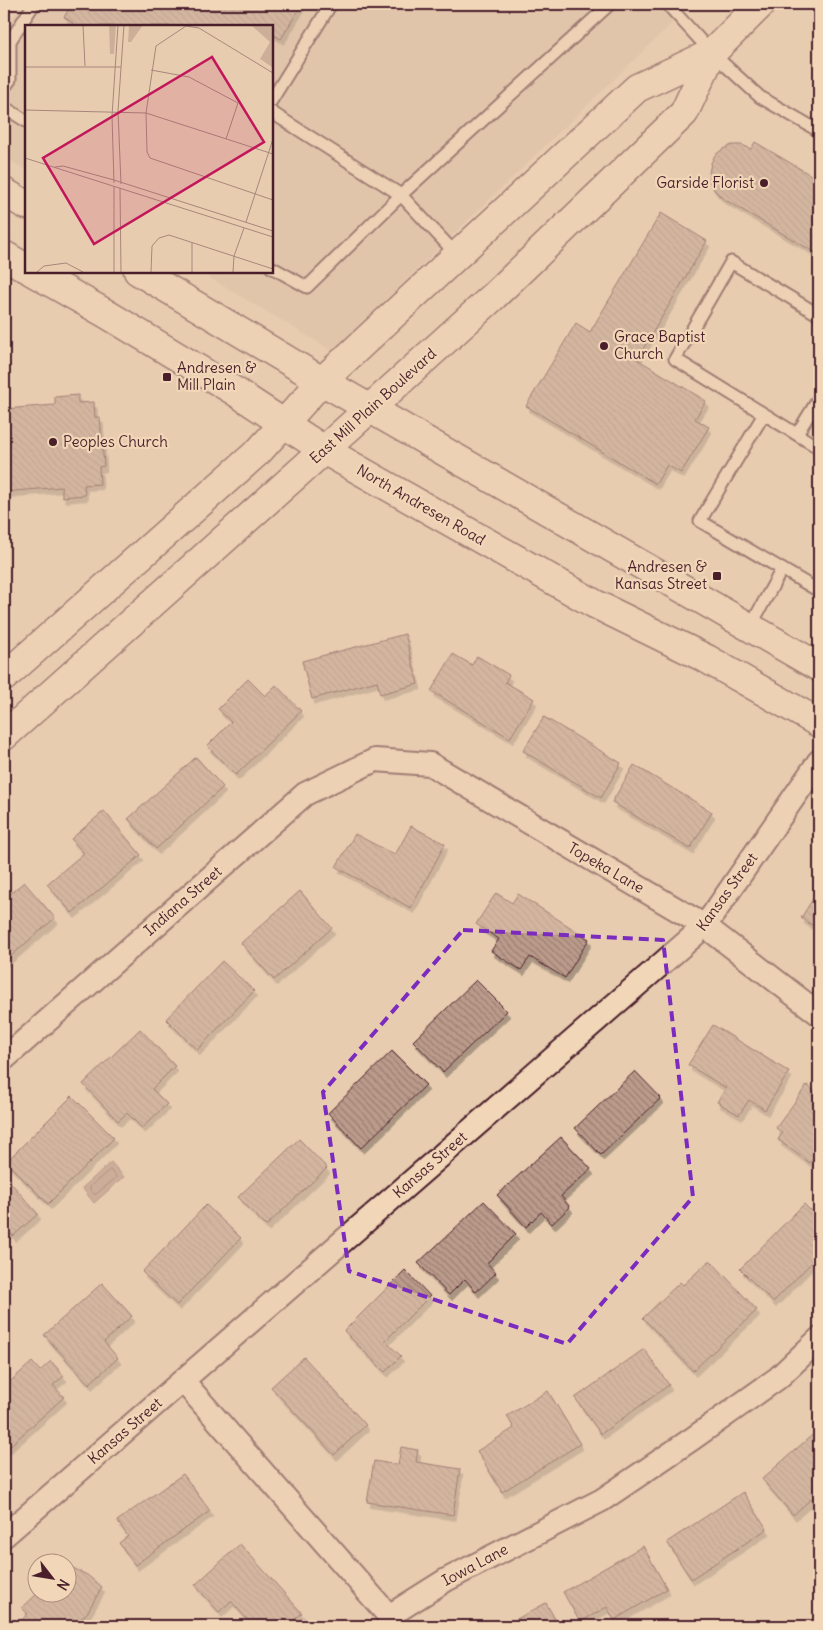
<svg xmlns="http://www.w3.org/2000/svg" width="823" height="1630" font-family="Delius,sans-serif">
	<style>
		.built { fill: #dabda5 }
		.water { fill: #a9887b; stroke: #835e5b }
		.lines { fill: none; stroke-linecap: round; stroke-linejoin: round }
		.shore { stroke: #70494b; stroke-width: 1 }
		.building { fill: url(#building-back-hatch); stroke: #4a1f2b; filter: url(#shadow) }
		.lane-casing { stroke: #4a1f2b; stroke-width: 15 }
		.street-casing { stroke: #4a1f2b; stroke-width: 26 }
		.secondary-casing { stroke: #4a1f2b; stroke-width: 31 }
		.primary-casing { stroke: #4a1f2b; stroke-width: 31 }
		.lane { stroke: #f1d7b8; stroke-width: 11 }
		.street { stroke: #f1d7b8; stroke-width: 22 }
		.secondary { stroke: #f1d7b8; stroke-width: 28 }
		.primary { stroke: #f1d7b8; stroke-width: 28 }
		.marked { fill: none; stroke: #7b2cbf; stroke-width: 4; stroke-dasharray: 10 6; stroke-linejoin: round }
		.poi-dot { fill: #4a1f2b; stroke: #f1d7b8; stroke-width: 2 }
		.labels { text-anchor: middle; stroke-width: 4.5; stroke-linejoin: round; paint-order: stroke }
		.poi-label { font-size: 15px; fill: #4a1f2b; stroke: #f1d7b8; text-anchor: start }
		.street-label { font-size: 15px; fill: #4a1f2b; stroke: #f1d7b8 }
		.inset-road { fill: none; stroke: #a8877b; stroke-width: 1 }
		.view { fill: #c2185b; fill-opacity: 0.15; stroke: #c2185b; stroke-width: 2.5 }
		.inset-edge { fill: none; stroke: #4a1f2b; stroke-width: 2.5 }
	</style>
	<defs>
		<pattern id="building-back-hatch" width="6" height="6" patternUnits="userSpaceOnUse" patternTransform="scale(1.25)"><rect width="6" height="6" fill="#bb9b8b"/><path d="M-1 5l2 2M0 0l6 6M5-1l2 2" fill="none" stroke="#9a7e72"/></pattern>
		<filter id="shadow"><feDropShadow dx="3" dy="5.5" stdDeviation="0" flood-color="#0004"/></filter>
	</defs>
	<rect width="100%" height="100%" fill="#e7ccb0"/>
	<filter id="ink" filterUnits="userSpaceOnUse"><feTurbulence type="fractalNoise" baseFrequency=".02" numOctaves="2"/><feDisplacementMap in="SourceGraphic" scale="10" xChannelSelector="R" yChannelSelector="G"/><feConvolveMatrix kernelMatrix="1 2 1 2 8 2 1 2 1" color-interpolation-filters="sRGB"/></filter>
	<g filter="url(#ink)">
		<path class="built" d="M 21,4 L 692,4 L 333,351 L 198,271 L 271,271 L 271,26 L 26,26 L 26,170 L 4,157 L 4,33 Z"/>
		<path class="water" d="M 111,1162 L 124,1177 L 94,1203 L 82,1188 Z"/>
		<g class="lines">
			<path class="shore" d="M 110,1170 L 115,1175 L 116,1178 L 96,1194 L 94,1194 L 90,1190 L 90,1187 Z"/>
		</g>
		<path class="building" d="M 72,4 L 302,4 L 281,39 L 271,33 L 271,26 L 71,26 L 73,23 L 64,17 Z
			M 755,142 L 819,180 L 819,255 L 722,198 L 715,191 L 710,183 L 709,173 L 711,163 L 715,155 L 723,149 L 732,145 L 742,145 L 751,149 Z
			M 661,213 L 707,241 L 637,359 L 706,401 L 695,419 L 709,427 L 681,473 L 667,465 L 656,484 L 526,406 L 576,323 L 590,332 Z
			M 78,395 L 78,403 L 94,402 L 95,417 L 100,417 L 104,466 L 99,467 L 100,484 L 84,485 L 85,495 L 62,497 L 62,487 L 4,492 L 4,409 L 55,405 L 55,397 Z
			M 405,634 L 418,684 L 380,694 L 377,681 L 312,699 L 302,661 Z
			M 453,654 L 472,665 L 477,656 L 509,675 L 505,682 L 534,699 L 510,738 L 431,691 Z
			M 248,679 L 265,696 L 276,685 L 301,711 L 236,775 L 207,746 L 231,722 L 218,709 Z
			M 544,717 L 621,763 L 601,798 L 523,751 Z
			M 196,757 L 223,787 L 156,849 L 128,819 Z
			M 634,765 L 712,812 L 690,849 L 612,802 Z
			M 104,811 L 141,855 L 72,913 L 47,884 L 84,853 L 71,839 Z
			M 411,826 L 445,844 L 411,908 L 336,867 L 355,834 L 395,855 Z
			M 24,882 L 55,918 L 4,962 L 4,899 Z
			M 819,889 L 819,930 L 801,918 Z
			M 300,891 L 332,928 L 274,980 L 241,943 Z
			M 496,893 L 512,903 L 518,894 L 589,939 L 565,978 L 530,957 L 521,970 L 491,951 L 499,939 L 476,924 Z
			M 222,961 L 254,991 L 197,1050 L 166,1019 Z
			M 476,980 L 507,1011 L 443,1072 L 413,1041 Z
			M 713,1025 L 789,1072 L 765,1110 L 749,1100 L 739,1115 L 717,1102 L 726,1088 L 688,1065 Z
			M 140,1029 L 175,1066 L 152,1089 L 167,1104 L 142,1128 L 127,1113 L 118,1121 L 83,1084 Z
			M 392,1051 L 426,1085 L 361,1148 L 328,1113 Z
			M 635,1071 L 661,1098 L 601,1155 L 575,1128 Z
			M 807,1085 L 819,1095 L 819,1155 L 817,1153 L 810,1163 L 778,1140 L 782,1133 L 776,1128 Z
			M 72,1096 L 114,1138 L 48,1204 L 6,1162 Z
			M 561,1137 L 591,1169 L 561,1196 L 570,1207 L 552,1224 L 541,1212 L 526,1227 L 497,1195 Z
			M 299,1139 L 327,1168 L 266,1226 L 238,1197 Z
			M 4,1175 L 38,1214 L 13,1236 L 4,1226 Z
			M 484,1201 L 516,1234 L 487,1263 L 496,1273 L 476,1292 L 465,1279 L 449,1295 L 418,1263 Z
			M 804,1204 L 819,1219 L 819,1255 L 773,1302 L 740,1269 Z
			M 206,1205 L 241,1238 L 177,1305 L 142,1272 Z
			M 710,1260 L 757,1310 L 693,1371 L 643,1318 L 680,1282 L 683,1285 Z
			M 405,1270 L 430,1296 L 385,1341 L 401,1356 L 385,1372 L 344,1331 Z
			M 102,1283 L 132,1316 L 104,1342 L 118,1358 L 89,1384 L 44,1335 Z
			M 644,1349 L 669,1385 L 601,1434 L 575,1398 Z
			M 304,1357 L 366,1425 L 334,1455 L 271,1387 Z
			M 51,1361 L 64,1376 L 53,1385 L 64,1397 L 4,1451 L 4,1387 L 32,1362 L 40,1371 Z
			M 548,1391 L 580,1444 L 502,1492 L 477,1451 L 514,1428 L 507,1416 Z
			M 819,1429 L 819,1492 L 793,1515 L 762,1479 Z
			M 401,1447 L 418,1450 L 416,1462 L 460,1469 L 453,1515 L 367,1502 L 374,1461 L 398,1465 Z
			M 183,1474 L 210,1511 L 135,1565 L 119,1543 L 128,1536 L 117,1521 Z
			M 743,1492 L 767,1529 L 691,1579 L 667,1542 Z
			M 240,1544 L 302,1613 L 286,1626 L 253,1626 L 231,1601 L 219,1612 L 195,1585 Z
			M 643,1546 L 667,1589 L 614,1620 L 607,1607 L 580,1622 L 563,1592 Z
			M 69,1566 L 87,1575 L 102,1587 L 87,1613 L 73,1626 L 15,1626 L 28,1614 L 22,1608 L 39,1592 L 68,1592 L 68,1568 Z
			M 546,1603 L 559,1626 L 504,1626 Z"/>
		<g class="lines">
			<defs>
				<path id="lane" d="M 667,4 L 712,53 L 760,97 L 819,131
					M 4,88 L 10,80 L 10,41 L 34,4
					M 271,101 L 331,4
					M 4,107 L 26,121
					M 271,112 L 401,195 L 456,254
					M 271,267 L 307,287 L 401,195 L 610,4
					M 819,315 L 731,262 L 675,359 L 819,448
					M 764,414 L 700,521 L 819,591
					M 797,434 L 819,398
					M 750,627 L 782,569"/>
				<path id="street" d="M 4,1059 L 305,794 L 375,760 L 430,764 L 705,926 L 819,1014
					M 183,1381 L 389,1616 L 446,1580 L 602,1500 L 692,1439 L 778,1378 L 819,1339
					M 4,1536 L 705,926 L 819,761"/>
				<path id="secondary" d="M 4,192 L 26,205
					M 4,255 L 26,268
					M 31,271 L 105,313 L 236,392 L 324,450 L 494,296 L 684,113 L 712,53
					M 138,271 L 322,381 L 637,88 L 712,53 L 761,4"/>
				<path id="primary" d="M 4,677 L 260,450 L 322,381 L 819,667
					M 4,736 L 324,450 L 595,604 L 707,659 L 819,723"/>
			</defs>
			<use href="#lane" class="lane-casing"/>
			<use href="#street" class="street-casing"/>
			<use href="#secondary" class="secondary-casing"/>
			<use href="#primary" class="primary-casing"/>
			<use href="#lane" class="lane"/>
			<use href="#street" class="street"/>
			<use href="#secondary" class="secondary"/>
			<use href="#primary" class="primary"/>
		</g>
	</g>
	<path d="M0 0H823V1630H0ZM 463,930 L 663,940 L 693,1197 L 567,1344 L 349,1271 L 323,1092 Z" fill="#e7ccb0" fill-opacity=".55" fill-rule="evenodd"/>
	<path class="marked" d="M 463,930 L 663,940 L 693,1197 L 567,1344 L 349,1271 L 323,1092 Z"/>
	<g class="poi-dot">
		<circle cx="764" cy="183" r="5"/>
		<circle cx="604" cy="346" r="5"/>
		<rect x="162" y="372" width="10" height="10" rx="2.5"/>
		<circle cx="53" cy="442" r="5"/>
		<rect x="712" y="571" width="10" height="10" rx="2.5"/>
	</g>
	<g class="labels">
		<g class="poi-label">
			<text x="754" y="188" text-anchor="end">Garside Florist</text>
			<text x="614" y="342">Grace Baptist<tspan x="614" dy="17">Church</tspan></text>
			<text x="177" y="373">Andresen &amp;<tspan x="177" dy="17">Mill Plain</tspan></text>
			<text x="63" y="447">Peoples Church</text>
			<text x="707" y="572" text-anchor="end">Andresen &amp;<tspan x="707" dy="17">Kansas Street</tspan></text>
		</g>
		<g class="street-label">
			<text transform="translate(373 406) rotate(-42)" y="5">East Mill Plain Boulevard</text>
			<text transform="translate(421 505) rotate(30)" y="5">North Andresen Road</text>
			<text transform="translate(606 868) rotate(30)" y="5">Topeka Lane</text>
			<text transform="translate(727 892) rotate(-54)" y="5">Kansas Street</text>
			<text transform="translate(183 901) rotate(-41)" y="5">Indiana Street</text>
			<text transform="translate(430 1165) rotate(-41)" y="5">Kansas Street</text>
			<text transform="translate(125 1431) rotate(-41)" y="5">Kansas Street</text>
			<text transform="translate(475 1565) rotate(-28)" y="5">Iowa Lane</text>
		</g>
	</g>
	<g transform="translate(25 25)">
		<rect width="248" height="248" fill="#e7ccb0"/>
		<path d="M 84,0 L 91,0 L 89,29 L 85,29 Z" fill="#cdaf99"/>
		<path d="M 104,0 L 118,0 L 106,17 L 103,17 ZM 226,0 L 247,0 L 247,42 L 235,34 L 245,17 Z" fill="#cdaf99"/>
		<path class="inset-road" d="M 58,0 L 60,41M 0,42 L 96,42M 126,45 L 164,52 L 213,78 L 201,114M 248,48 L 174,3 L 161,1 L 131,21 L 121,88 L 122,127 L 125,133 L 248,175M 0,85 L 121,88 L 248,129M 0,133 L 248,212M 30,142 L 38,141 L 89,155 L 248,206M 89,158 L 87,91 L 93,0M 96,159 L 93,86 L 99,0M 89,162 L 89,247M 95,163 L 96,247M 221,197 L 248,114M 167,218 L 167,247M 12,247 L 19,241 L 41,238 L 58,247M 126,247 L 127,221 L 134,213 L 144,210 L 248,244M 208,247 L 209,231 L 219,203"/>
		<path class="view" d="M 187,32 L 239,117 L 69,219 L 18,133 Z"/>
		<rect width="248" height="248" class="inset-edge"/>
	</g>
	<rect width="823" height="1630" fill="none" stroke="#f1d7b8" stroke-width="20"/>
	<rect x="10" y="10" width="803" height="1610" fill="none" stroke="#4a1f2b" stroke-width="2" filter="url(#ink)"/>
	<g transform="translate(52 1578) rotate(121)"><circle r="24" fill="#f1d7b8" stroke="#ae8d80"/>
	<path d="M0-4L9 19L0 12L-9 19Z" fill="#4a1f2b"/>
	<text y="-8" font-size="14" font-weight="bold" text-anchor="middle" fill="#4a1f2b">N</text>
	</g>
</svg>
